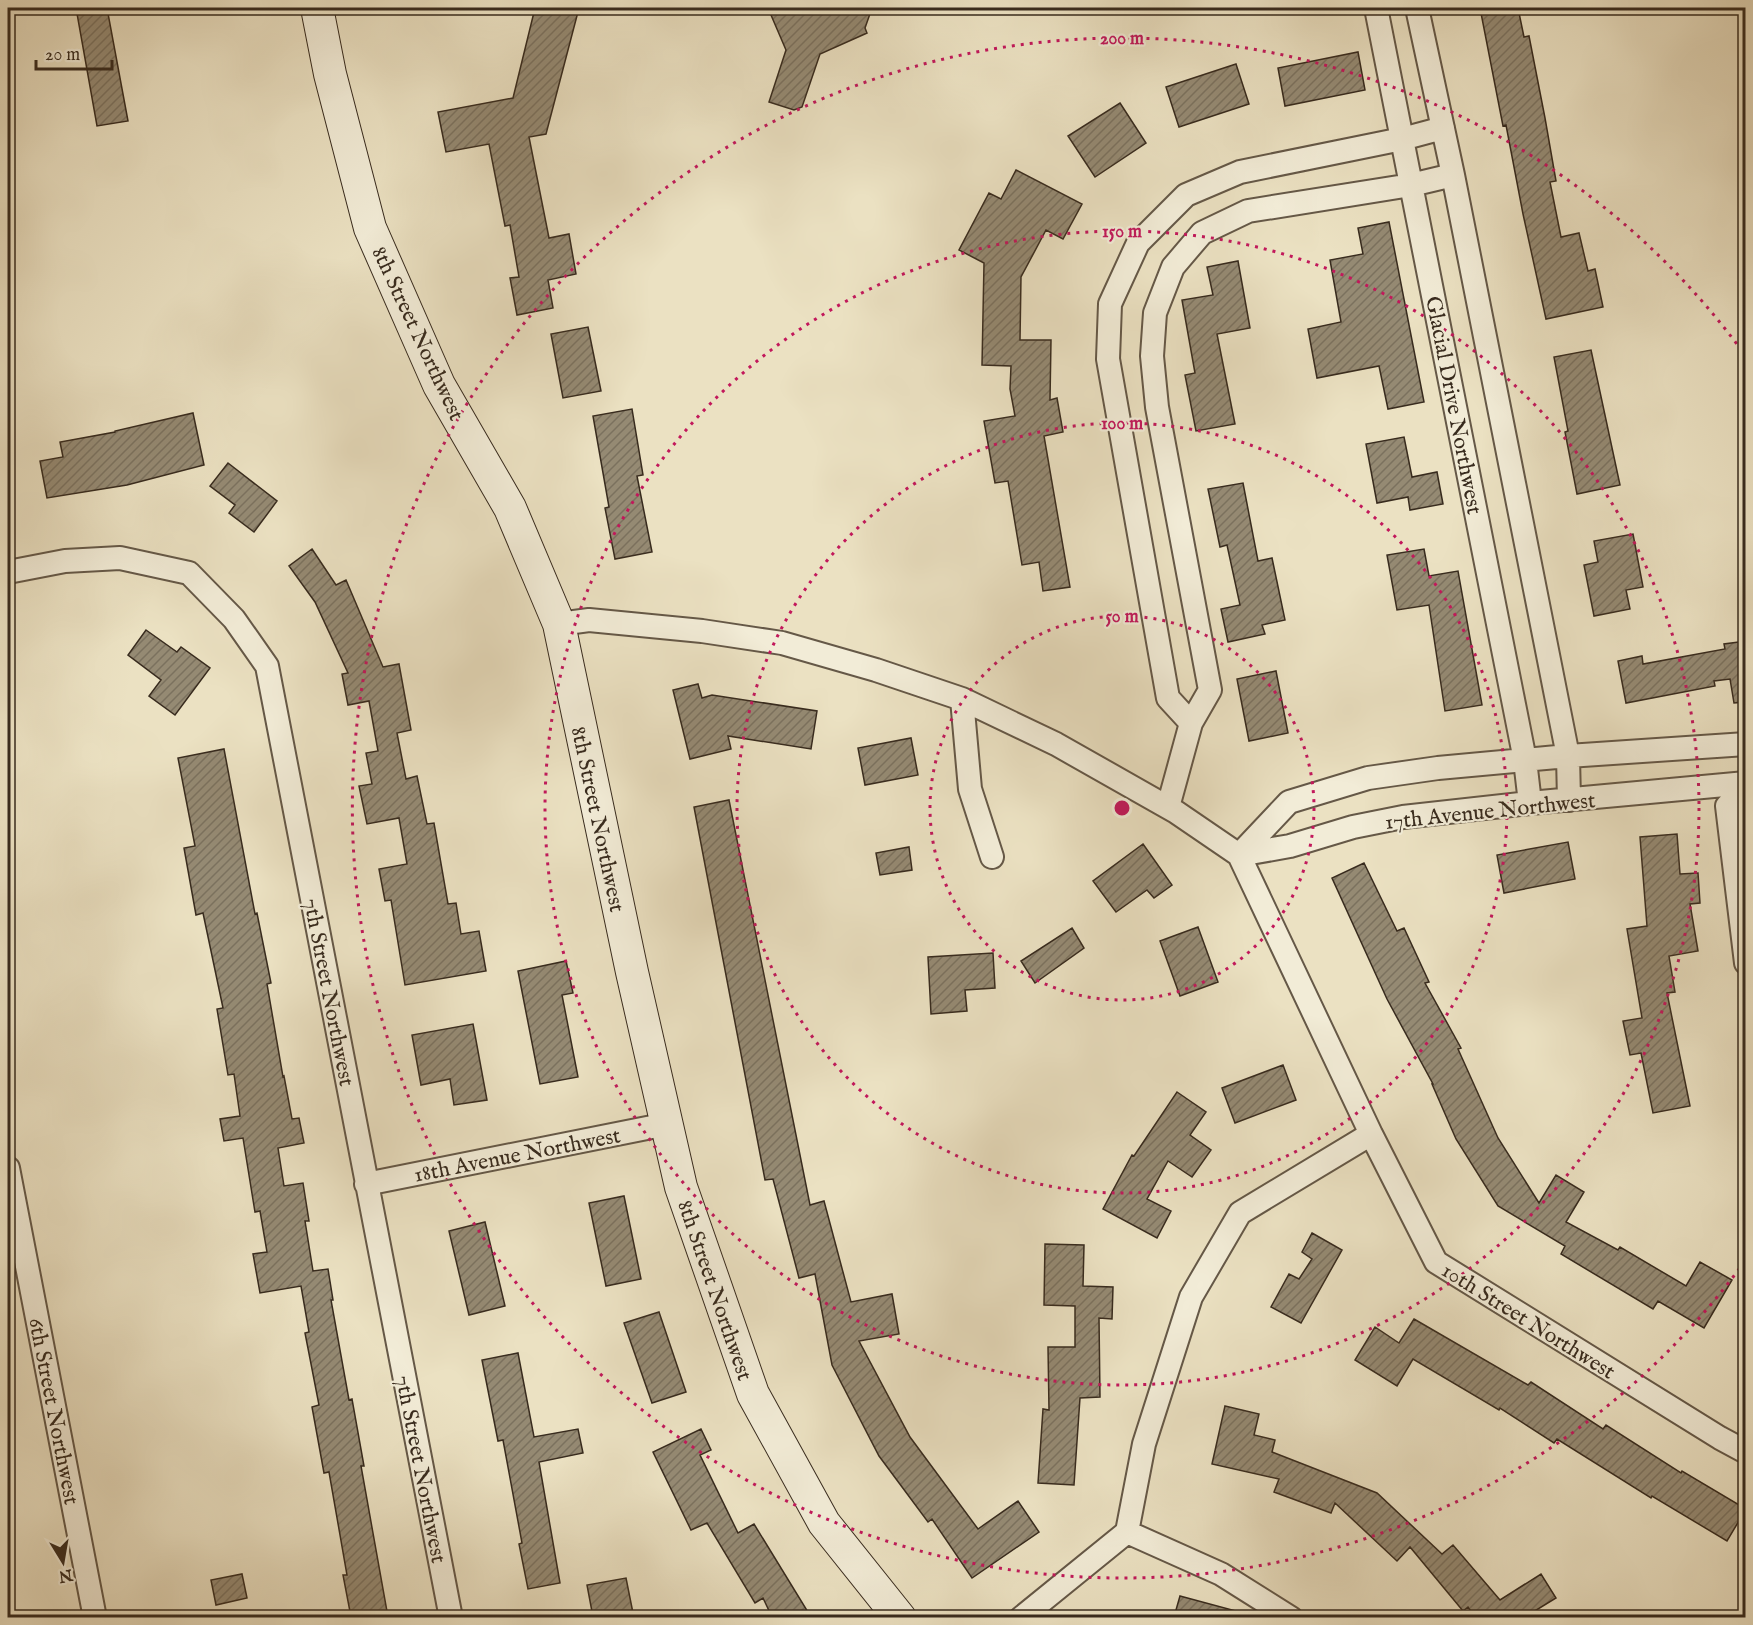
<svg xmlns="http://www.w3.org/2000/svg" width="1753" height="1625" font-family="'IM FELL English',serif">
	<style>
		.building { fill: url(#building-hatch); stroke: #382b1e; stroke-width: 1.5 }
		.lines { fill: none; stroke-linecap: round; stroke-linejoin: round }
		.street-casing { stroke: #655847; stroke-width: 26 }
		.secondary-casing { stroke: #382b1e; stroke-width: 34 }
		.street { stroke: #f2ecd7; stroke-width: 22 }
		.secondary { stroke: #f2ecd7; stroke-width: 32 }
		.ring { fill: none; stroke: #c2185b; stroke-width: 3; stroke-dasharray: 3 6 }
		.labels { text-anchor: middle; stroke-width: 4.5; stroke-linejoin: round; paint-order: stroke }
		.street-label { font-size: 22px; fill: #382b1e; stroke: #f2ecd7 }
		.centre { fill: #c2185b; stroke: #f2ecd7; stroke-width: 3 }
		.ring-label { font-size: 18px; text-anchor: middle; font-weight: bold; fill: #c2185b; stroke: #f2ecd7; stroke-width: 4.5; stroke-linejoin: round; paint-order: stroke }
	</style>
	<defs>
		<pattern id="building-hatch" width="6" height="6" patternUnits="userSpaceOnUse" patternTransform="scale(1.5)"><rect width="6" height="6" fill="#958a73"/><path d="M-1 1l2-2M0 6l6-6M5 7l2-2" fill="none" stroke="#7b715e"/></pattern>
	</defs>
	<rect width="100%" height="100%" fill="#ebe1c2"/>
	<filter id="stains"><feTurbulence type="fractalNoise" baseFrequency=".00333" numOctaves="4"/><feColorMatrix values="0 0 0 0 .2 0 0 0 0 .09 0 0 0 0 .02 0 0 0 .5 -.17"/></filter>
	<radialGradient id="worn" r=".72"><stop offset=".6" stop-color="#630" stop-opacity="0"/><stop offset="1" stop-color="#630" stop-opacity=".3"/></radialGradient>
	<path class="building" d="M 76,8 L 107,8 L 128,121 L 97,126 Z
		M 535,8 L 579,8 L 546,134 L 529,137 L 549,238 L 569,234 L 576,274 L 548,280 L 553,308 L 517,315 L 510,278 L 519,277 L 510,225 L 505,226 L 489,144 L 446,152 L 438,112 L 513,98 Z
		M 768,8 L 872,8 L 865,28 L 867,33 L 820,54 L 802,107 L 794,110 L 769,102 L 786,50 Z
		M 1480,8 L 1518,8 L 1524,37 L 1529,36 L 1545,118 L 1556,181 L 1550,182 L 1561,237 L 1579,233 L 1588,271 L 1595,269 L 1603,307 L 1546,319 L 1523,214 L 1506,125 L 1503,126 Z
		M 1358,52 L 1365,90 L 1285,106 L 1278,68 Z
		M 1236,64 L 1249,104 L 1179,127 L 1166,87 Z
		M 1120,103 L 1146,143 L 1095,177 L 1068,136 Z
		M 1016,170 L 1082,204 L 1063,239 L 1046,230 L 1021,277 L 1020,340 L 1051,340 L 1050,400 L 1057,398 L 1063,432 L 1044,436 L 1070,587 L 1043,591 L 1039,562 L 1022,565 L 1008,481 L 995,483 L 984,421 L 1015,416 L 1010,389 L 1011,366 L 982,365 L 984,263 L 959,250 L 989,193 L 1001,199 Z
		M 1389,222 L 1424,402 L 1388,409 L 1379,366 L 1317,378 L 1308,329 L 1341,322 L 1330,260 L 1363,254 L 1358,228 Z
		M 1238,261 L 1250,328 L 1217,334 L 1235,424 L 1196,431 L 1185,375 L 1195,373 L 1182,300 L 1213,295 L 1207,267 Z
		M 588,327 L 601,391 L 563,398 L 551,334 Z
		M 1591,350 L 1620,485 L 1577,494 L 1565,432 L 1568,431 L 1554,357 Z
		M 632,409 L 643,475 L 637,476 L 652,552 L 615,559 L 605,508 L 609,507 L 593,416 Z
		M 193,413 L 204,465 L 127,485 L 47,498 L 40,461 L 63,457 L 60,442 L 115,432 L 115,431 Z
		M 1404,437 L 1412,477 L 1437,472 L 1443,504 L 1410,510 L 1408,497 L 1377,503 L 1366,444 Z
		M 228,463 L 277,501 L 254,532 L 229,513 L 235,505 L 210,486 Z
		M 1243,483 L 1258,561 L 1272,558 L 1285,620 L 1262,625 L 1265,634 L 1228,642 L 1221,609 L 1240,605 L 1227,545 L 1220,547 L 1208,489 Z
		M 1633,534 L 1643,587 L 1626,590 L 1630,609 L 1594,616 L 1584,565 L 1598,562 L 1594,541 Z
		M 312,549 L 336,585 L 346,580 L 383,667 L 399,664 L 411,730 L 397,733 L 406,779 L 417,776 L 427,824 L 434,823 L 448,904 L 456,903 L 461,934 L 479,931 L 486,971 L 405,985 L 391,900 L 385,901 L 379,869 L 407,864 L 399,818 L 367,824 L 359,786 L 372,784 L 366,753 L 378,751 L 369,701 L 348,705 L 342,674 L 348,673 L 315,602 L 289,566 Z
		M 1424,549 L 1429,576 L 1458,571 L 1482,705 L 1445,711 L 1429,605 L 1397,610 L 1387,555 Z
		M 146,630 L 177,652 L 181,647 L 210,668 L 175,715 L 149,696 L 161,680 L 128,655 Z
		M 1746,641 L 1746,702 L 1734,703 L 1730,679 L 1714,681 L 1715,686 L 1626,703 L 1618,661 L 1642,656 L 1643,664 L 1725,649 L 1724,644 Z
		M 1276,671 L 1288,733 L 1249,741 L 1237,679 Z
		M 698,684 L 702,698 L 712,695 L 817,711 L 811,749 L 728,736 L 731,749 L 690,759 L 673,690 Z
		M 911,738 L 918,775 L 865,785 L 858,748 Z
		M 224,749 L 255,914 L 257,913 L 271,983 L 267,984 L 283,1077 L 284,1076 L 292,1119 L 299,1118 L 304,1143 L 278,1148 L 284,1186 L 303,1183 L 309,1221 L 305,1221 L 313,1271 L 328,1269 L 333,1300 L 331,1300 L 349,1400 L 352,1399 L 364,1466 L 361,1466 L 388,1617 L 351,1617 L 343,1575 L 347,1575 L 329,1472 L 324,1473 L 312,1407 L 319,1405 L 305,1333 L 309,1332 L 301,1286 L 260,1293 L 253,1254 L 267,1252 L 260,1211 L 255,1212 L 243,1138 L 224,1141 L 220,1119 L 240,1116 L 234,1074 L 228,1075 L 217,1009 L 223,1008 L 203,913 L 196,915 L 184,848 L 195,846 L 178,758 Z
		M 729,800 L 810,1205 L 824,1201 L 851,1302 L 892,1294 L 899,1334 L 859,1341 L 910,1437 L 978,1529 L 1018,1501 L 1039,1532 L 972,1578 L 932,1519 L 928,1522 L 879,1456 L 832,1365 L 815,1274 L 799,1278 L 773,1179 L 765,1180 L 694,807 Z
		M 1677,834 L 1680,874 L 1698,873 L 1700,903 L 1690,904 L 1698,951 L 1669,956 L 1675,992 L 1667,993 L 1690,1106 L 1653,1113 L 1641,1053 L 1630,1055 L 1623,1021 L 1642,1018 L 1627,929 L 1647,926 L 1640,837 Z
		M 1568,842 L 1575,879 L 1504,893 L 1497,855 Z
		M 1143,844 L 1172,885 L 1154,898 L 1147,890 L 1116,912 L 1093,881 Z
		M 909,847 L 912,870 L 880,875 L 876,853 Z
		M 1364,863 L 1397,931 L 1404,928 L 1429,982 L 1425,983 L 1461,1048 L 1458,1049 L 1498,1138 L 1539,1203 L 1556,1175 L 1584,1192 L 1566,1222 L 1618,1250 L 1620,1247 L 1686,1286 L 1700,1262 L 1732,1280 L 1704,1328 L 1658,1301 L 1653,1309 L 1561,1254 L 1565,1246 L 1498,1206 L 1456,1139 L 1432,1084 L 1433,1084 L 1387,999 L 1332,878 Z
		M 1198,927 L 1218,982 L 1180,996 L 1160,941 Z
		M 1072,928 L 1084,948 L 1035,983 L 1021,961 Z
		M 993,953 L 995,988 L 965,990 L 967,1011 L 931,1014 L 928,957 Z
		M 566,961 L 573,993 L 562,995 L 578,1077 L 540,1084 L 518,971 Z
		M 473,1024 L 487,1100 L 454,1105 L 450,1079 L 421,1085 L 412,1035 Z
		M 1283,1065 L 1296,1100 L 1235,1123 L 1222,1088 Z
		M 1177,1092 L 1206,1112 L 1190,1135 L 1211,1150 L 1192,1177 L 1168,1161 L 1147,1199 L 1171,1211 L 1157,1238 L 1103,1209 L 1132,1155 L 1134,1156 Z
		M 624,1196 L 641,1279 L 606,1286 L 589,1203 Z
		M 485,1222 L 505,1306 L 469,1315 L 449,1231 Z
		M 1312,1233 L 1342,1250 L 1301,1323 L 1271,1307 L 1289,1274 L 1299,1279 L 1312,1259 L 1302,1252 Z
		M 1045,1244 L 1084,1245 L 1083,1286 L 1113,1287 L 1112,1319 L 1099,1318 L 1100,1397 L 1080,1398 L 1074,1485 L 1038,1483 L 1043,1409 L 1049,1410 L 1048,1347 L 1075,1347 L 1075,1306 L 1044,1305 Z
		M 659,1312 L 686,1392 L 652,1403 L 624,1323 Z
		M 1414,1319 L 1528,1385 L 1531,1382 L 1603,1429 L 1606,1425 L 1681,1473 L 1682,1471 L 1746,1509 L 1727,1541 L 1652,1496 L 1651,1498 L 1557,1439 L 1554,1443 L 1500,1408 L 1499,1410 L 1413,1359 L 1397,1386 L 1355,1360 L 1375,1327 L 1399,1343 Z
		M 518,1353 L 534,1437 L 578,1429 L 583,1453 L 539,1462 L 560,1583 L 528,1589 L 519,1544 L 522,1543 L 503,1440 L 498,1441 L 482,1360 Z
		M 1225,1406 L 1259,1414 L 1254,1435 L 1275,1440 L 1272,1452 L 1377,1493 L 1442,1554 L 1453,1545 L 1500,1600 L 1541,1574 L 1556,1598 L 1525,1617 L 1472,1617 L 1474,1616 L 1468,1607 L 1463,1611 L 1410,1547 L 1397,1561 L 1335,1503 L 1331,1513 L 1274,1492 L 1279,1479 L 1212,1464 Z
		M 701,1429 L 711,1450 L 700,1455 L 738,1533 L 754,1524 L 811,1617 L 772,1617 L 763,1598 L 755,1603 L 707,1523 L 691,1530 L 653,1452 Z
		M 242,1574 L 247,1598 L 216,1605 L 211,1580 Z
		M 626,1578 L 633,1613 L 609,1617 L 593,1617 L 587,1585 Z
		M 1180,1596 L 1236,1611 L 1236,1617 L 1174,1617 Z"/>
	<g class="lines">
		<defs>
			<path id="street" d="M 1376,8 L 1525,760 L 1530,803
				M 1417,8 L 1453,175 L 1568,756 L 1569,800
				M 8,572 L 65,561 L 120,558 L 189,573 L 234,619 L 267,666 L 451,1618
				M 559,624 L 589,620 L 702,631 L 782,643 L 876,670 L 962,699 L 1056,744 L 1176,812 L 1239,855 L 1371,1134 L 1436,1262 L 1720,1438 L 1746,1452
				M 962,699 L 970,789 L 992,857
				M 1191,723 L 1168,698 L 1108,359 L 1110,304 L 1138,243 L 1186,195 L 1240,172 L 1402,139 L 1443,128
				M 1746,787 L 1727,806 L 1746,963
				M 1168,807 L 1191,723 L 1210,690 L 1157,407 L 1152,356 L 1155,313 L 1173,267 L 1202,233 L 1248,211 L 1411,185 L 1453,175
				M 1239,855 L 1289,802 L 1368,778 L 1438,768 L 1568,756 L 1746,744
				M 1239,855 L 1290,846 L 1353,827 L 1403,817 L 1530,803 L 1746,783
				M 8,1168 L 95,1618
				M 366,1184 L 667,1124
				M 1127,1532 L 1221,1574 L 1291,1618
				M 1021,1618 L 1127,1532 L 1144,1444 L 1191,1297 L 1240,1213 L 1371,1134"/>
			<path id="secondary" d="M 317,8 L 330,74 L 370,228 L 439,385 L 510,508 L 559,624 L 632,972 L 681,1187 L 753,1394 L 824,1523 L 900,1618"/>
		</defs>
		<use href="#street" class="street-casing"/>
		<use href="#secondary" class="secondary-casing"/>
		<use href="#street" class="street"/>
		<use href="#secondary" class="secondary"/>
	</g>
	<g class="ring">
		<circle cx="1122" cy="808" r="192"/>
		<circle cx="1122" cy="808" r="385"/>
		<circle cx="1122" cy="808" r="577"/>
		<path d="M1745 1261A770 770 0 1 1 1745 355"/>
	</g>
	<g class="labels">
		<g class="street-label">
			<text transform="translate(419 333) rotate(65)" y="8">8th Street Northwest</text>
			<text transform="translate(1455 405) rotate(79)" y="8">Glacial Drive Northwest</text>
			<text transform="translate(1490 810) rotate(-6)" y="8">17th Avenue Northwest</text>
			<text transform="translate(599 819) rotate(78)" y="8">8th Street Northwest</text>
			<text transform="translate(330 992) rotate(79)" y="8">7th Street Northwest</text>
			<text transform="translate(517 1154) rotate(-11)" y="8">18th Avenue Northwest</text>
			<text transform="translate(716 1290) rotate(71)" y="8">8th Street Northwest</text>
			<text transform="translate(1529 1320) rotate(32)" y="8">10th Street Northwest</text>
			<text transform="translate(55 1411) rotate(79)" y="8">6th Street Northwest</text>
			<text transform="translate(422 1469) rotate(79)" y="8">7th Street Northwest</text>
		</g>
	</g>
	<circle cx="1122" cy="808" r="9" class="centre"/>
	<g class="ring-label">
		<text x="1122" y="44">200 m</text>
		<text x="1122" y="237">150 m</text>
		<text x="1122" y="429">100 m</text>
		<text x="1122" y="622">50 m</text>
	</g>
	<rect width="1753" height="1625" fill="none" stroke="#ebe1c2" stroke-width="30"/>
	<rect x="9" y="9" width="1735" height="1607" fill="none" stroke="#382b1e" stroke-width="3"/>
	<rect x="15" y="15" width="1723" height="1595" fill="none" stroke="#382b1e" stroke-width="1.5"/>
	<g transform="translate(63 1562) rotate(169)" stroke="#f2ecd7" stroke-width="4.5" paint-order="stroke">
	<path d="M0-4.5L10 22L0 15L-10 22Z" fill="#382b1e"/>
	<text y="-9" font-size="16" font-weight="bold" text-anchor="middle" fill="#382b1e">N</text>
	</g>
	<path d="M36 60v9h76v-9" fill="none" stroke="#382b1e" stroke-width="3"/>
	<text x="45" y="60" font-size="18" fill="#382b1e" stroke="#f2ecd7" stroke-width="4.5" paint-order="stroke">20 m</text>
	<rect width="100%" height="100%" filter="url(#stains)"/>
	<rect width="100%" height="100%" fill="url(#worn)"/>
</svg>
